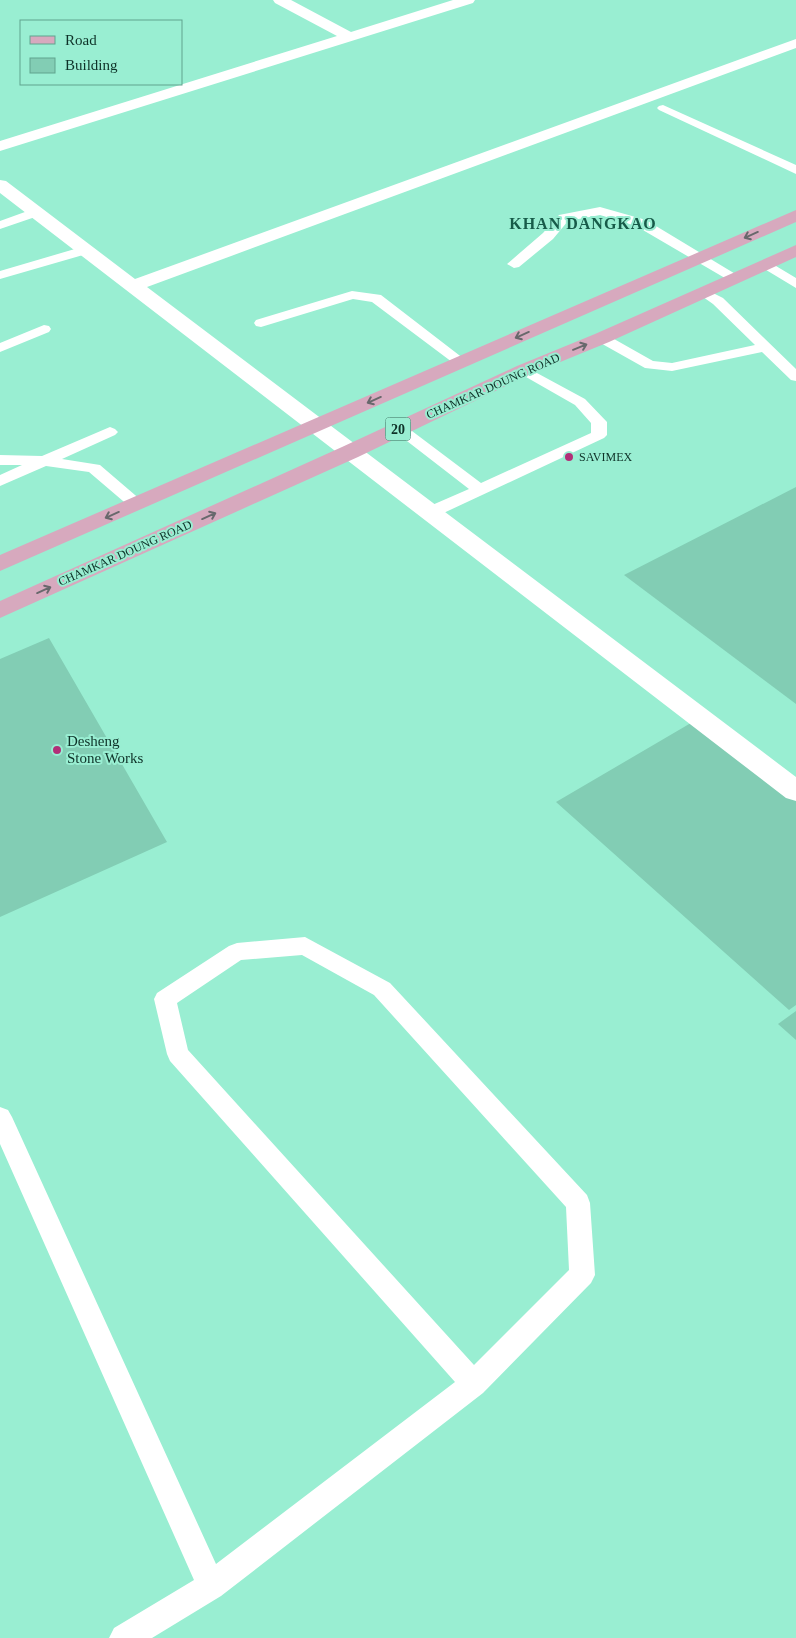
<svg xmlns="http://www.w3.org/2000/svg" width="796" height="1638" font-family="Georgia,serif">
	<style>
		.building { fill: #82cdb4 }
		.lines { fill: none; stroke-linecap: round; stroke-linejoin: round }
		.lane { fill: #fff; fill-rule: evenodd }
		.street { fill: #fff; fill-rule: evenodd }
		.primary { fill: #d7a9be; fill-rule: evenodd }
		.oneway { stroke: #68686c }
		.poi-dot { fill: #b22f78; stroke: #99eed2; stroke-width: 2 }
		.labels { text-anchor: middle; stroke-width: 4; stroke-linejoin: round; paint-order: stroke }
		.far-street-label { font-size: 12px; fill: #0e3228; stroke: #99eed2 }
		.far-poi-label { font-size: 12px; fill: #0e3228; stroke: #99eed2; text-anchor: start }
		.shield { fill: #99eed2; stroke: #386a5b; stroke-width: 1 }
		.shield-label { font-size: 14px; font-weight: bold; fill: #0e3228 }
		.poi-label { font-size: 15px; fill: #0e3228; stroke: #99eed2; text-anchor: start }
		.far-district-label { font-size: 16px; font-weight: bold; letter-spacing: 1px; fill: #175b49; stroke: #99eed2 }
	</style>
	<rect width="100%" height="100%" fill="#99eed2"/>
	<path class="building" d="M 796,487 L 796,704 L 624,575 Z
		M 49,638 L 167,842 L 0,917 L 0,659 Z
		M 696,720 L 796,800 L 796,1005 L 789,1010 L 556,802 Z
		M 796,1011 L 796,1040 L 778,1024 Z"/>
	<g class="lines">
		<path class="lane" d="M 663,105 L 796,165 L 796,174 L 659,110 L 657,108 L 659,106 Z
			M 600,207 L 646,220 L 742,278 L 735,282 L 730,281 L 636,226 L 600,215 L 568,221 L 553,239 L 519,267 L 514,268 L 507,264 L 543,233 L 559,215 Z
			M 36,208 L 41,209 L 42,212 L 41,215 L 0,229 L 0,221 Z
			M 85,246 L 92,250 L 90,253 L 0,279 L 0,271 Z
			M 766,260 L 796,278 L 796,288 L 761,267 L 759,264 L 761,261 Z
			M 703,288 L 723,298 L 796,369 L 796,381 L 791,380 L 762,352 L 672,371 L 645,368 L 597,341 L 595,338 L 597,335 L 607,335 L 653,361 L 672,363 L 755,345 L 713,304 L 696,292 L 698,289 Z
			M 352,291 L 381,295 L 468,362 L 466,365 L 456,365 L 372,302 L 353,299 L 261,327 L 256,326 L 254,323 L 256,320 Z
			M 44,325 L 49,326 L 51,329 L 49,332 L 0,352 L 0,343 Z
			M 524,366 L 585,399 L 607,422 L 607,435 L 604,438 L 435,517 L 423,517 L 421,513 L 423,509 L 469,489 L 394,431 L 391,428 L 394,425 L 404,425 L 481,483 L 591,433 L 591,423 L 575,405 L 519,373 L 517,370 L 519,367 Z
			M 110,427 L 115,429 L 118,432 L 115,435 L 62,459 L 100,465 L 142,501 L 144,504 L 142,507 L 130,507 L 89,472 L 46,466 L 0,486 L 0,475 L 22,465 L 0,465 L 0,455 L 42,456 Z
			M 305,937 L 390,983 L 587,1195 L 590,1203 L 595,1275 L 591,1283 L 483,1393 L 221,1596 L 152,1638 L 109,1638 L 114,1628 L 194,1580 L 0,1144 L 0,1107 L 8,1110 L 12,1117 L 216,1564 L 455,1382 L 170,1061 L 167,1054 L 154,999 L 157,993 L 229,946 L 237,943 ZM 302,955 L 374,995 L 566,1207 L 569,1270 L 474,1365 L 188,1050 L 177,1003 L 241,960 Z"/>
		<path class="street" d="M 273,0 L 291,0 L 351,32 L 453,0 L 475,0 L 473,3 L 0,151 L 0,141 L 337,36 L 275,3 Z
			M 796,39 L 796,48 L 147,287 L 796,777 L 796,801 L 786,798 L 0,193 L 0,180 L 6,181 L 135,279 Z"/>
		<path class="primary" d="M 796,210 L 796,222 L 0,571 L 0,555 Z
			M 796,245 L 796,257 L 609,342 L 531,374 L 358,457 L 0,618 L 0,601 L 342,447 L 517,366 L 595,334 Z"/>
	</g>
	<defs><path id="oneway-shaft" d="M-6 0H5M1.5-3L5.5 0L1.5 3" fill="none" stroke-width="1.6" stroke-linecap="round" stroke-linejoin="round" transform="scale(1.25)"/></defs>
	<g class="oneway">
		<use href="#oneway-shaft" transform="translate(751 235) rotate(156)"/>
		<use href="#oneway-shaft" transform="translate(522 335) rotate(156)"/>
		<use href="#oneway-shaft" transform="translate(580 347) rotate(-22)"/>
		<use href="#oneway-shaft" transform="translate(374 400) rotate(156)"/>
		<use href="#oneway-shaft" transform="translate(112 515) rotate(156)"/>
		<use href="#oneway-shaft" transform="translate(209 516) rotate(-24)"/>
		<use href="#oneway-shaft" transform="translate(44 590) rotate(-24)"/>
	</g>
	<g class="poi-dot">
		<circle cx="569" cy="457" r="5"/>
		<circle cx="57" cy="750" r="5"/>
	</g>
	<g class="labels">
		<g class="far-street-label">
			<text transform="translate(493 386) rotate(-24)" y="4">CHAMKAR DOUNG ROAD</text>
			<text transform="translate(125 553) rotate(-24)" y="4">CHAMKAR DOUNG ROAD</text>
		</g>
		<g class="far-poi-label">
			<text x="579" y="461">SAVIMEX</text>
		</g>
		<rect class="shield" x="385.5" y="417.5" width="25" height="23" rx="4"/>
		<g class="shield-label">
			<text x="398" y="434">20</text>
		</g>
		<g class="poi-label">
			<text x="67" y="746">Desheng<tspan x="67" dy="17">Stone Works</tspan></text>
		</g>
		<g class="far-district-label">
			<text x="583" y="229">KHAN DANGKAO</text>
		</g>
	</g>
	<rect x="20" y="20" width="162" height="65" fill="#99eed2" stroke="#61a38e"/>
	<rect x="30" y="36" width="25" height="8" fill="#d7a9be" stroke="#61a38e"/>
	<text x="65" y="45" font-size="15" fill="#0e3228">Road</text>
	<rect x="30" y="58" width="25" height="15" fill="#82cdb4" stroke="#61a38e"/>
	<text x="65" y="70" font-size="15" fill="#0e3228">Building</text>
</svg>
